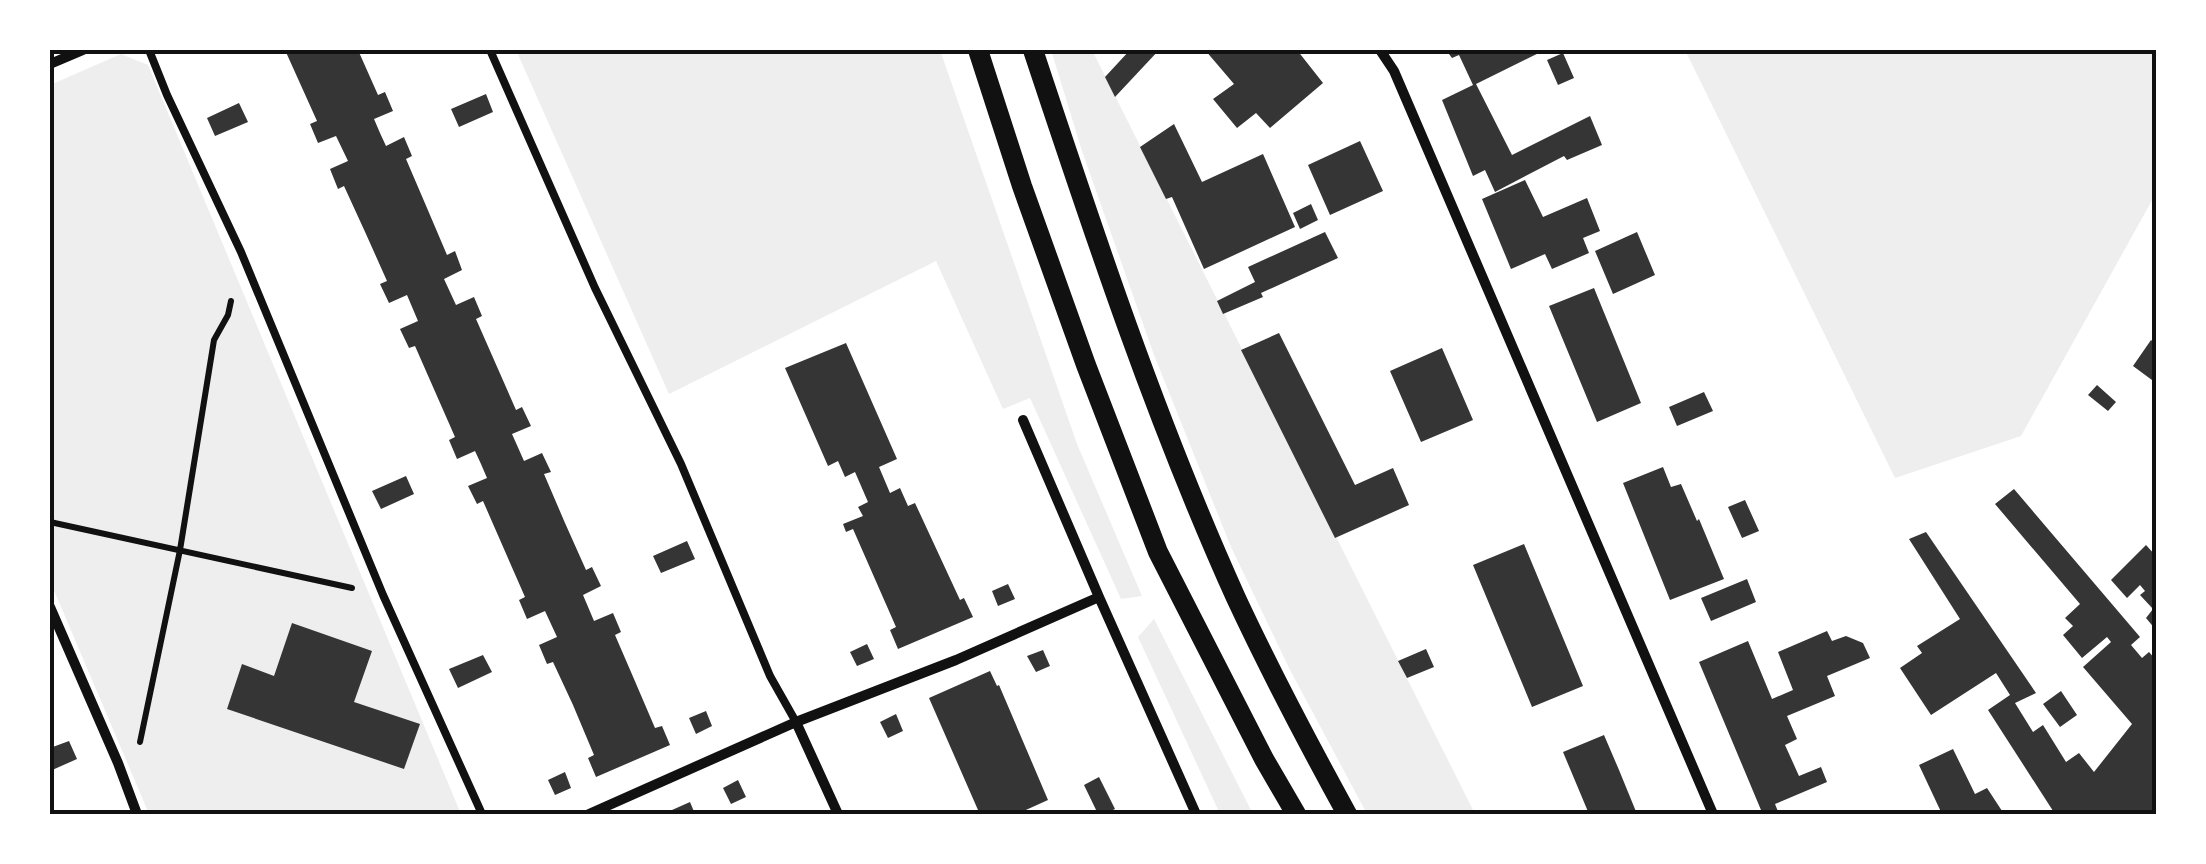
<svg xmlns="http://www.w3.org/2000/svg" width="2206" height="864" font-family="'Golos Text',sans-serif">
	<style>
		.green { fill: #eee }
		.building { fill: #353535 }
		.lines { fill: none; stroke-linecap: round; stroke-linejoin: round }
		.path { stroke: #111; stroke-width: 6 }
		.service { stroke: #111; stroke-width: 8 }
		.minor { stroke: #111; stroke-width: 10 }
		.secondary { stroke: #111; stroke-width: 20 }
		.neatline { fill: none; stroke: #111; stroke-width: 4 }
	</style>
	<rect width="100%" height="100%" fill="#fff"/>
	<path class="green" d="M 516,50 L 940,50 L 1077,444 L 1142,596 L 1121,599 L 1030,398 L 1003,409 L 936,261 L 669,394 Z
		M 1051,50 L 1092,50 L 1475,814 L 1367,814 L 1289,668 L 1231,547 L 1154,355 L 1082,151 Z
		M 1685,50 L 2156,50 L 2156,193 L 2021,436 L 1895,478 Z
		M 121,54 L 148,65 L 461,814 L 149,814 L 50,581 L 50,85 Z
		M 1154,619 L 1253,814 L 1220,814 L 1138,637 Z"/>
	<path class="building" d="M 285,50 L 358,50 L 378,95 L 385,92 L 393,111 L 374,119 L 380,133 L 386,146 L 404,137 L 412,156 L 406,159 L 427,208 L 447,255 L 455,251 L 462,270 L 444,279 L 456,305 L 474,297 L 482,316 L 476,319 L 516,410 L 522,407 L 531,426 L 512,434 L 524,461 L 542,453 L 551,472 L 544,474 L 565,523 L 586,570 L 592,567 L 601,586 L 583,595 L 594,621 L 613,613 L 621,632 L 615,635 L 634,679 L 655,728 L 662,726 L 670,745 L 596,777 L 588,758 L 594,755 L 573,705 L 553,662 L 547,664 L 539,645 L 557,637 L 545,611 L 527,619 L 519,600 L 525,597 L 483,501 L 477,504 L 468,486 L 487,478 L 481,464 L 475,451 L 457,459 L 449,440 L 455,437 L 415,346 L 409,348 L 400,329 L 418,321 L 407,295 L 389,303 L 380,284 L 387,281 L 366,234 L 344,186 L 338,189 L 330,169 L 348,161 L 336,136 L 318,143 L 310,124 L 317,121 Z
		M 1130,50 L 1159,50 L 1115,97 L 1105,77 Z
		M 1205,50 L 1297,50 L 1323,83 L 1270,128 L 1256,113 L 1237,128 L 1213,99 L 1234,84 Z
		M 1446,50 L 1545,50 L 1476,84 L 1512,155 L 1590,116 L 1602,145 L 1567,160 L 1564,156 L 1495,192 L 1485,170 L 1473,176 L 1442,100 L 1473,85 L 1459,55 L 1452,58 Z
		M 1563,53 L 1574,78 L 1558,85 L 1547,60 Z
		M 486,94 L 493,112 L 459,127 L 451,109 Z
		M 239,103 L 248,122 L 215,136 L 207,118 Z
		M 1174,124 L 1202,182 L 1263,154 L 1295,227 L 1204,269 L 1172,197 L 1166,199 L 1140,147 Z
		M 1360,141 L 1383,191 L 1330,215 L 1308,165 Z
		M 1525,180 L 1543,217 L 1587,198 L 1600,231 L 1583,238 L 1589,253 L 1552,269 L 1545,254 L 1511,269 L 1482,199 Z
		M 1311,204 L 1318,220 L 1300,229 L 1293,213 Z
		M 1325,232 L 1338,258 L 1261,293 L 1263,297 L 1223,314 L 1217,301 L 1255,282 L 1248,267 Z
		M 1637,232 L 1655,275 L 1613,294 L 1595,251 Z
		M 1594,288 L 1641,403 L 1597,422 L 1549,306 Z
		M 1279,333 L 1355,485 L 1393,468 L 1409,505 L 1335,538 L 1241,350 Z
		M 2151,340 L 2156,344 L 2156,383 L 2133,366 Z
		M 846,343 L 897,459 L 879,467 L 890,493 L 900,488 L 908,506 L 915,503 L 960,600 L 964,598 L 973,617 L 898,649 L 890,630 L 896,627 L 853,529 L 846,532 L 843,524 L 863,516 L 858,507 L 868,502 L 855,472 L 845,477 L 838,461 L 828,466 L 785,368 Z
		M 1442,348 L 1473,420 L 1421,442 L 1390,371 Z
		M 2097,385 L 2116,402 L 2108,411 L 2088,395 Z
		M 1704,392 L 1713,411 L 1677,426 L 1669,407 Z
		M 1663,467 L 1671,487 L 1681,484 L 1697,521 L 1699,519 L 1724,579 L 1670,600 L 1623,483 Z
		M 406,476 L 414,494 L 381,509 L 372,491 Z
		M 2014,489 L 2140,637 L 2131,645 L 2142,658 L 2149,652 L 2156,660 L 2156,809 L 2153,814 L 2055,814 L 1988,710 L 2010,695 L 1996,673 L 1931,715 L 1900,668 L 1922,653 L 1917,646 L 1960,619 L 1909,539 L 1926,532 L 2036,693 L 2015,703 L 2033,732 L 2043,725 L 2066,762 L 2079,753 L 2094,772 L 2132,724 L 2083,667 L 2111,642 L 2107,637 L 2082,658 L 2063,635 L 2073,626 L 2065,618 L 2080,604 L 1995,504 Z
		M 1745,500 L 1759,531 L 1742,538 L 1728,507 Z
		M 687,541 L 695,559 L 661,573 L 653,556 Z
		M 1524,544 L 1583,686 L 1532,707 L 1473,565 Z
		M 2146,545 L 2156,556 L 2156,630 L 2146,618 L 2153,609 L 2140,595 L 2145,591 L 2140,585 L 2127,598 L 2111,580 Z
		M 1747,579 L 1756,602 L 1711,621 L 1701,598 Z
		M 1008,584 L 1015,599 L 998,606 L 992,591 Z
		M 292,623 L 372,651 L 354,702 L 420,724 L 404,769 L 227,709 L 242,664 L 274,676 Z
		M 1827,631 L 1832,641 L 1846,636 L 1863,643 L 1870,658 L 1827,676 L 1835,696 L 1787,716 L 1797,739 L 1785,745 L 1799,776 L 1821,767 L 1827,782 L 1775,804 L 1779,814 L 1752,814 L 1761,810 L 1699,662 L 1748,641 L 1772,699 L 1793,690 L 1778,652 Z
		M 867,644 L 874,659 L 857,666 L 850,652 Z
		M 1426,649 L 1434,667 L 1407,678 L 1398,661 Z
		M 1043,650 L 1050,666 L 1036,672 L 1027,656 Z
		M 483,655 L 492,672 L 458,688 L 449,669 Z
		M 990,671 L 997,686 L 999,685 L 1048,800 L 1017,814 L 982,814 L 980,810 L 978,810 L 929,698 Z
		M 2061,691 L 2077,715 L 2060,727 L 2043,704 Z
		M 706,711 L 712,726 L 696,734 L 689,718 Z
		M 896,714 L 903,731 L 888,738 L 880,722 Z
		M 1604,735 L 1619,770 L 1637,814 L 1589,814 L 1563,752 Z
		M 69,741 L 77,759 L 50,771 L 50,748 Z
		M 1953,749 L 1975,794 L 1987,788 L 2004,814 L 1942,814 L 1919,765 Z
		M 565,772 L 571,788 L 555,795 L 548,780 Z
		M 1099,777 L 1115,809 L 1104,814 L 1098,814 L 1084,785 Z
		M 738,780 L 746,797 L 731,804 L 723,788 Z
		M 690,802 L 695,814 L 663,814 Z"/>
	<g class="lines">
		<path class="path" d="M 50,522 L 352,588
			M 140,742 L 180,550 L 214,340 L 228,315 L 231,301"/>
		<path class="service" d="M 149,50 L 167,95 L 241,252 L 383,595 L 482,814
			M 490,50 L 595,288 L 681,464 L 770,676 L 796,722"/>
		<path class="minor" d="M 1380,50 L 1394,71 L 1713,814
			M 50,64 L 83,50
			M 1099,597 L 1196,814
			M 50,607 L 118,763 L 137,814
			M 796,722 L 838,814
			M 589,814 L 796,722 L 956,660 L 1099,597 L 1023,420"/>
		<path class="secondary" d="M 978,50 L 1022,186 L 1086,365 L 1158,552 L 1264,759 L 1296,814
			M 1033,50 C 1094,234 1156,421 1236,598 C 1270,671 1308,743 1347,814"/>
	</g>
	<rect width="2206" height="864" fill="none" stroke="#ffffff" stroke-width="105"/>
	<rect x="52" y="52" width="2102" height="760" class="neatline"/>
</svg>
